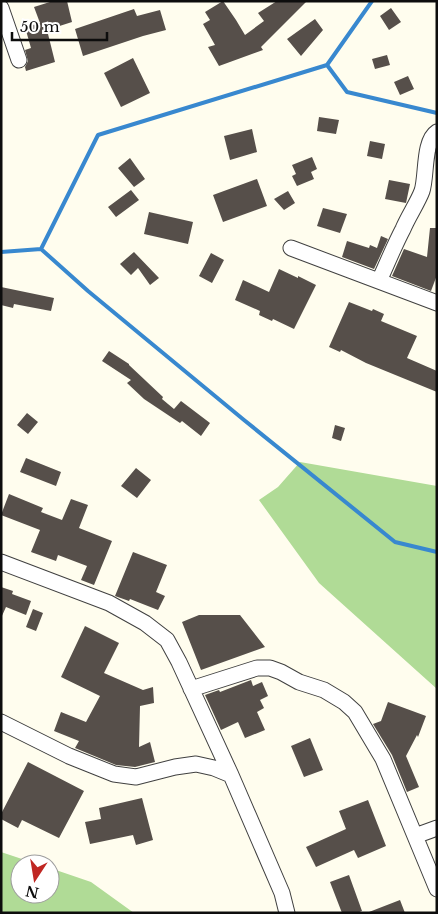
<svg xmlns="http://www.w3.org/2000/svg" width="438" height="914" font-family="'Libre Baskerville',serif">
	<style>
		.forest { fill: #b0db96 }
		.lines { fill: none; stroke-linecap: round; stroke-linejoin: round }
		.stream { stroke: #3888cf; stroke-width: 4 }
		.building { fill: #564f4a }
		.street-casing { stroke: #404040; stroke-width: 17 }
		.street { stroke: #fff; stroke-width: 15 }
	</style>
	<rect width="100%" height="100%" fill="#fffdee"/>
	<path class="forest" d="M 300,462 L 437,486 L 437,689 L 319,583 L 259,500 L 278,487 Z
		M 1,852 L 37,864 L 20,864 L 20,894 L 50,894 L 50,868 L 91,882 L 134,913 L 1,913 Z"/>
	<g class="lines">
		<path class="stream" d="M 327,65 L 347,92 L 437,113
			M 41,249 L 88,291 L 244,420 L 395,542 L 437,552
			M 1,252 L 41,249 L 98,135 L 327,65 L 372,1"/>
	</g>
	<path class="building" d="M 53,1 L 67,1 L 72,22 L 47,30 L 55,62 L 26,71 L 25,67 L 28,61 L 25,50 L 31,48 L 25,27 L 40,23 L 34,7 Z
		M 223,1 L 236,20 L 245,35 L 264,21 L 258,13 L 277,1 L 307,1 L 261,47 L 263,50 L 219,66 L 208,47 L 215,45 L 203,24 L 210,20 L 205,12 Z
		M 391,8 L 401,22 L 389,30 L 380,16 Z
		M 134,9 L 137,16 L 160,10 L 166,30 L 143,36 L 83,56 L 75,29 Z
		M 315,19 L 323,30 L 301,56 L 287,39 Z
		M 387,55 L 390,65 L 375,69 L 372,59 Z
		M 133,58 L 150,93 L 121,107 L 104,73 Z
		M 408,76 L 414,89 L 400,95 L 394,82 Z
		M 319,117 L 339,120 L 336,134 L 317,131 Z
		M 252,129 L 257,152 L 230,160 L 224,136 Z
		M 370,141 L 385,144 L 382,159 L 367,156 Z
		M 312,157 L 317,169 L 311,172 L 314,179 L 297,186 L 292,176 L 296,174 L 292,165 Z
		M 130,158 L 145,179 L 134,187 L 118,168 Z
		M 257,179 L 267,206 L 223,222 L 213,195 Z
		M 389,180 L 410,184 L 406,203 L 385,199 Z
		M 131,190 L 139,200 L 116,217 L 108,207 Z
		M 288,191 L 295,203 L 284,210 L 274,199 Z
		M 323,208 L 347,214 L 340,233 L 317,226 Z
		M 149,212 L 193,222 L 188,244 L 144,234 Z
		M 430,228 L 437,228 L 437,275 L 431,291 L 392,276 L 404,249 L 427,257 Z
		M 381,236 L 388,239 L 374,269 L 342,257 L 347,241 L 369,248 L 370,245 L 377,248 Z
		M 134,252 L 159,278 L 150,285 L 138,268 L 131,275 L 120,264 Z
		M 211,253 L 224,260 L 212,283 L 199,276 Z
		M 279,269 L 298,278 L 298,276 L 316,285 L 294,329 L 273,319 L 272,321 L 259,315 L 260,311 L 235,300 L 243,280 L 269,292 Z
		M 1,287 L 54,298 L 51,311 L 14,304 L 13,308 L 1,305 Z
		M 349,302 L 372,311 L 373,309 L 384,314 L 381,321 L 417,336 L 407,358 L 437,371 L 437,392 L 366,363 L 341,350 L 340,352 L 329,347 Z
		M 109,351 L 129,364 L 129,365 L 163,397 L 162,399 L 174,409 L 181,401 L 210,423 L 201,436 L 182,421 L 180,423 L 144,399 L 127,383 L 131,380 L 102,361 Z
		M 27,413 L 38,422 L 28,434 L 17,425 Z
		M 335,425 L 345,428 L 341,441 L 332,438 Z
		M 26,458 L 61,472 L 56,486 L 20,472 Z
		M 136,468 L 151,480 L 137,498 L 121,486 Z
		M 9,494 L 43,508 L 41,512 L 62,520 L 71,499 L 88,505 L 79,528 L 112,541 L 94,585 L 81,580 L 87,566 L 58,555 L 56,561 L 31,552 L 40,530 L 1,515 Z
		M 133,552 L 167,565 L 156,592 L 165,596 L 158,610 L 130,599 L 129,601 L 115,596 Z
		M 1,587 L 13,591 L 12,594 L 31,601 L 26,615 L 6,607 L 1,618 Z
		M 33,609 L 43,613 L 36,631 L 26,627 Z
		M 199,615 L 240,615 L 265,647 L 201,670 L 182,622 Z
		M 85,626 L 119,643 L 104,673 L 143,690 L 153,687 L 154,703 L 140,706 L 139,747 L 150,742 L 155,762 L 135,767 L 116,765 L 75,748 L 79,741 L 54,731 L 61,712 L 86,722 L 100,696 L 61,677 Z
		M 251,680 L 253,686 L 262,682 L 268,696 L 260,700 L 264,708 L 257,712 L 265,730 L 245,738 L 238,722 L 221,730 L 205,695 L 219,690 L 220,692 Z
		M 388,702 L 426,716 L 418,737 L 417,735 L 406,756 L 419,787 L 407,792 L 392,755 L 373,724 L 381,721 Z
		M 310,738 L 323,770 L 304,777 L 291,746 Z
		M 28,762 L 84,791 L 59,838 L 22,820 L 18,828 L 1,819 L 1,814 Z
		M 142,798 L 153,840 L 136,845 L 133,835 L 90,844 L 85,822 L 101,819 L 99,808 Z
		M 368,800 L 386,846 L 358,858 L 354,850 L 316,867 L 306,847 L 346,829 L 339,811 Z
		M 349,875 L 362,911 L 357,913 L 342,913 L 330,882 Z
		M 400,900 L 405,913 L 370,913 L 369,912 Z"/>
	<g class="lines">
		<defs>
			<path id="street" d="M 1,8 L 19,60
				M 291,248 L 437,303
				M 379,281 C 387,264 394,246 403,229 C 408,217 418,202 422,191 C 427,176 423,141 437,132
				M 1,562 L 109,603 L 145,623 L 167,640 L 179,662 L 231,775 L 282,893 L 287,913
				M 191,689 L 257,668 L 270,668 L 281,672 L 299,682 L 324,690 L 344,702 L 355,712 L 383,759 L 437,889
				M 1,722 L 69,756 L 114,774 L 136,777 L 175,767 L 196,764 L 214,768 L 231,775
				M 415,836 L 437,828"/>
		</defs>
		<use href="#street" class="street-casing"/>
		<use href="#street" class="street"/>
	</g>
	<rect width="438" height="914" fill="none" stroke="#0d0d0d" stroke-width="5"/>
	<g transform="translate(35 879) rotate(192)"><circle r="24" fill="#ffffff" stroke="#9e9e9e"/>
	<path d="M0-4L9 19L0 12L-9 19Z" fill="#c02723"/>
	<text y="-8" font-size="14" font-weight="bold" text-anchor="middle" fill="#0d0d0d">N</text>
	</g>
	<path d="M12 32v8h95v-8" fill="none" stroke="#0d0d0d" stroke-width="2.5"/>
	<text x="20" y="32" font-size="15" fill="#0d0d0d" stroke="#ffffff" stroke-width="4" paint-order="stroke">50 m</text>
</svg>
